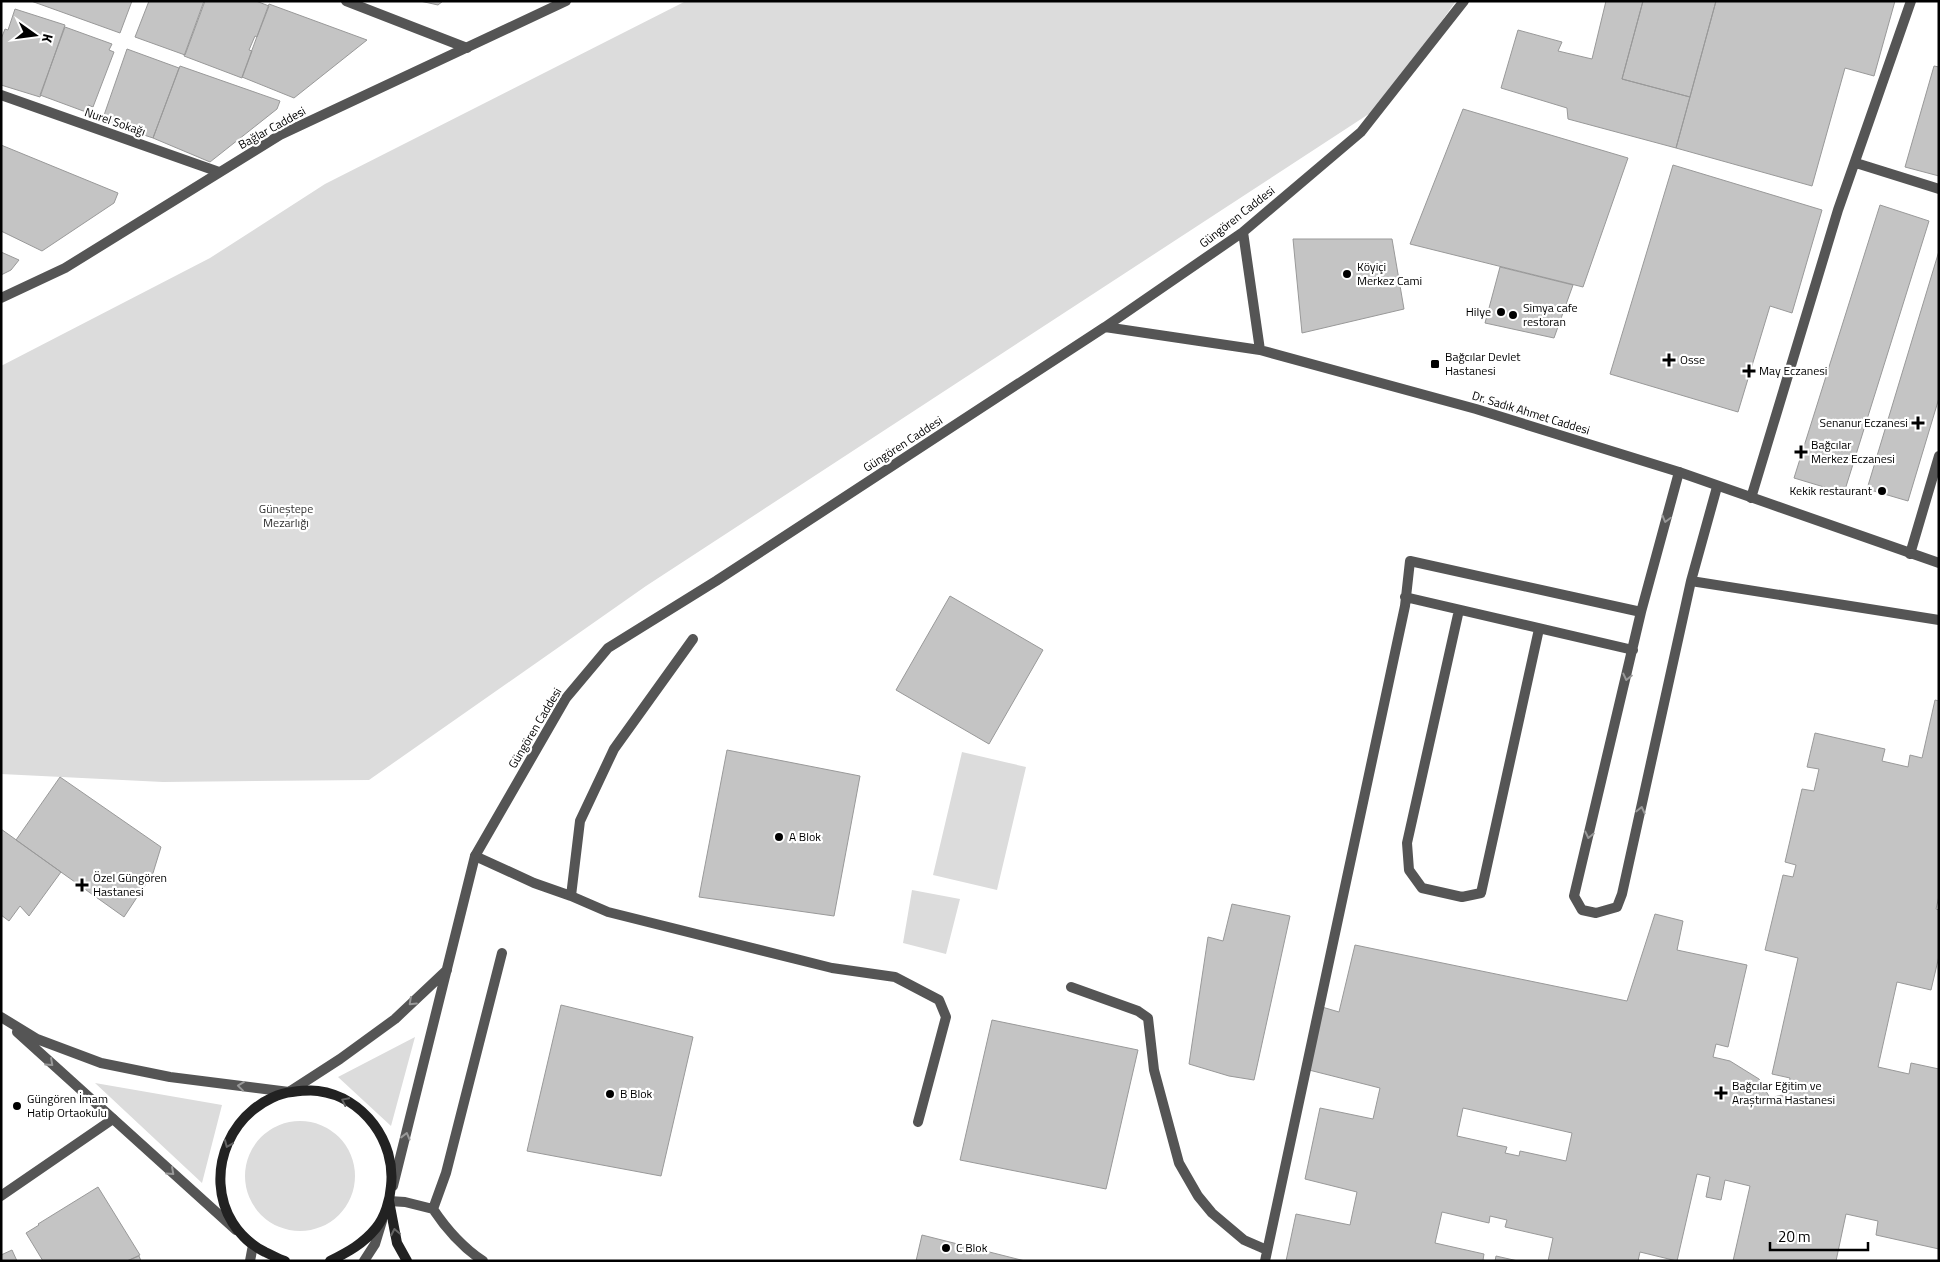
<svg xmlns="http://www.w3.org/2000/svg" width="1940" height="1262" font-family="'Titillium Web',sans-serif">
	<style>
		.green { fill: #dcdcdc }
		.building { fill: #c4c4c4; stroke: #999; fill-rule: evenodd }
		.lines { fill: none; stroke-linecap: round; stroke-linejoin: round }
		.service { stroke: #555; stroke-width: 10 }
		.minor { stroke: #555; stroke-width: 10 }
		.tertiary { stroke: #555; stroke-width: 10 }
		.secondary { stroke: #222; stroke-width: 10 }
		.oneway { stroke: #999 }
		.oneway2 { stroke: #646464 }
		.poi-dot { fill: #000; stroke: #fff; stroke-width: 2 }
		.labels { text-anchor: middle; stroke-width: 4.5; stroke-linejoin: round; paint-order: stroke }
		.street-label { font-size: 12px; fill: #000; stroke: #fff }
		.poi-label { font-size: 12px; fill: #000; stroke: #fff; text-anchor: start }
		.park-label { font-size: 12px; fill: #333; stroke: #fff }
	</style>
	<rect width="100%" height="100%" fill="#fff"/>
	<path class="green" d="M 686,1 L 1456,1 L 1381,106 L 646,586 L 369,780 L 163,782 L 1,774 L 1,366 L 210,258 L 325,184 Z
		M 962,752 L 1026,767 L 997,890 L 933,875 Z
		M 912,890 L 960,899 L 946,954 L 903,943 Z
		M 415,1037 L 391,1126 L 338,1077 Z
		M 95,1083 L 222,1105 L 202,1183 Z
		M245 1176a55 55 0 1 1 110 0a55 55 0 1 1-110 0Z"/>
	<path class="building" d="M 31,1 L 132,1 L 120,33 Z
		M 149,1 L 205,1 L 185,55 L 135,37 Z
		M 204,1 L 256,1 L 269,6 L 257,37 L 255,36 L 249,50 L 252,51 L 242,78 L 184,56 Z
		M 420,1 L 443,1 L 438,5 Z
		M 1606,1 L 1643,1 L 1622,79 L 1690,97 L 1676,148 L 1568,119 L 1567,108 L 1501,88 L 1518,30 L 1562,42 L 1558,51 L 1592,59 Z
		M 1643,1 L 1716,1 L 1690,97 L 1622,79 Z
		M 1716,1 L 1895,1 L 1874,76 L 1845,68 L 1812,186 L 1676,148 Z
		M 269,4 L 367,40 L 294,98 L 242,77 Z
		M 15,9 L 65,25 L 40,97 L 1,85 L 1,39 L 5,29 L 8,30 Z
		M 65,27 L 112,44 L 109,50 L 114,52 L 93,107 L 88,105 L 86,112 L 40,95 Z
		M 127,49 L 179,68 L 153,138 L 102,121 Z
		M 180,66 L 280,101 L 277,109 L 210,162 L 153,138 Z
		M 1934,66 L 1939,67 L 1939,176 L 1905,167 Z
		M 1463,109 L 1628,158 L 1583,287 L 1410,244 Z
		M 1,145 L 118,193 L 114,203 L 42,251 L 1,231 Z
		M 1673,165 L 1822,210 L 1792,313 L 1770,306 L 1738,412 L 1610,374 Z
		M 1880,205 L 1929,221 L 1844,493 L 1794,478 Z
		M 1293,239 L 1392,239 L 1404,309 L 1302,333 Z
		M 1939,251 L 1939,398 L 1908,501 L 1867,489 Z
		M 1,252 L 19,260 L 11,270 L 1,275 Z
		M 1500,267 L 1573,285 L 1554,338 L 1485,323 Z
		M 950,596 L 1043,650 L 989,744 L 896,690 Z
		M 1935,700 L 1939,701 L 1939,896 L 1936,909 L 1939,910 L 1939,956 L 1931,990 L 1897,982 L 1878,1067 L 1909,1074 L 1911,1063 L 1939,1069 L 1939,1249 L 1876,1235 L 1878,1221 L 1846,1214 L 1836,1261 L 1733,1261 L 1750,1186 L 1725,1180 L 1721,1200 L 1706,1197 L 1710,1177 L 1697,1174 L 1677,1261 L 1640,1252 L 1638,1261 L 1548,1261 L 1553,1238 L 1505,1227 L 1507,1220 L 1490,1216 L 1489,1223 L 1442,1212 L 1435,1243 L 1484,1254 L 1483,1260 L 1487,1261 L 1286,1261 L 1296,1214 L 1350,1225 L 1357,1192 L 1305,1179 L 1320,1108 L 1373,1119 L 1380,1088 L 1309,1070 L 1322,1007 L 1339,1012 L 1355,945 L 1627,1001 L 1655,914 L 1683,921 L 1677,950 L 1747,965 L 1728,1047 L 1716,1044 L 1713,1057 L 1730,1061 L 1759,1079 L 1770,1098 L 1786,1094 L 1790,1078 L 1772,1074 L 1798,958 L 1765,950 L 1783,875 L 1793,877 L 1796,865 L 1785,862 L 1802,789 L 1814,791 L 1819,769 L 1807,767 L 1815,733 L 1885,749 L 1882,761 L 1908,767 L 1910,755 L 1922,758 ZM 1463,1108 L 1572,1133 L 1566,1161 L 1520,1151 L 1519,1156 L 1505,1153 L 1507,1147 L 1457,1136 Z
		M 727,750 L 860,776 L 834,916 L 699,897 Z
		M 60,777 L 161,847 L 153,873 L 124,917 L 16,840 Z
		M 1,829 L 61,872 L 29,916 L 20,906 L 9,921 L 1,915 Z
		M 1232,904 L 1290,916 L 1254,1080 L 1229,1076 L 1189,1064 L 1208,937 L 1223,941 Z
		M 561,1005 L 693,1037 L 661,1176 L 527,1151 Z
		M 992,1020 L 1138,1050 L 1106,1189 L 960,1160 Z
		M 98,1187 L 140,1255 L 127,1261 L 43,1261 L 26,1233 L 39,1225 L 38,1224 Z
		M 922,1235 L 1025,1261 L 916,1261 Z
		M 12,1250 L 17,1261 L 1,1261 L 1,1255 Z
		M 139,1256 L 141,1261 L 127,1261 Z
		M 1496,1256 L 1518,1261 L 1495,1261 Z"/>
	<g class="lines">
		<path class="service" d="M 1679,472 L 1641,612 L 1574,896 L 1582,910 L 1596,913 L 1617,907 L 1622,894 L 1691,581 L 1717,487
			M 1691,581 L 1939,620
			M 1405,597 L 1633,650
			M 1459,610 L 1407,843 L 1409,870 L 1422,888 L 1462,897 L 1481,893 L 1539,629
			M 475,856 L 534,883 L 571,896 L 608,912 L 832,968 L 895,977 L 939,1000 L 946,1017 L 918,1122
			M 571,896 L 580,821 L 614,749 L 693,639
			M 1071,987 L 1138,1011 L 1148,1018 L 1154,1070 L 1179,1163 L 1198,1196 L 1212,1213 L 1244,1240 L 1267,1250
			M 389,1201 L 405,1202 L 433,1209 C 447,1230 462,1247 483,1261
			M 433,1209 L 446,1173 L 502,953
			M 1265,1261 L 1405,606 L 1410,561 L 1641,612"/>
		<path class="minor" d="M 346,1 L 467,48
			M 1,95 L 219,172
			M 1856,163 L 1939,189
			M 1751,498 L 1838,210 L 1911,1
			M 1910,554 L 1939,456
			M 1,1196 L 113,1119"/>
		<path class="tertiary" d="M 1243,232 L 1260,350
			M 1,298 L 65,268 L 280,135 L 566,1
			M 1105,327 L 1260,350 L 1476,409 L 1679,472 L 1939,563
			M 1,1017 L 37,1039 L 101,1063 L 170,1077 L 289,1092 L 340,1059 L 395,1019 L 447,970
			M 17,1032 L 236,1230
			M 393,1186 L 475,856 L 566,698 L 608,648 L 716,581 L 1105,327 L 1243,232 L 1361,132 L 1464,1
			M 247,1240 L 253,1245 L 250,1261
			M 364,1261 L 375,1244 L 382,1221"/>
		<path class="secondary" d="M 389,1201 L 397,1243 L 407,1261
			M 285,1261 C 278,1259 272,1255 265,1252 C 208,1223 207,1147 254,1109 C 264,1101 279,1093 292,1092 C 300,1091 310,1090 318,1091 C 364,1097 396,1142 391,1186 C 390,1200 385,1217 376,1228 C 363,1244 348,1252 330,1261"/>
	</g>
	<defs><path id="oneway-chevron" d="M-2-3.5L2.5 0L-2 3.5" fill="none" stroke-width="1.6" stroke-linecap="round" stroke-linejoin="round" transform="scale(1.25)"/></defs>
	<g class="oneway">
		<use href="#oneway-chevron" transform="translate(1666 519) rotate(105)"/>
		<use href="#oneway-chevron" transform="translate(1627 677) rotate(103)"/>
		<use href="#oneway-chevron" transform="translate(1641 810) rotate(-77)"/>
		<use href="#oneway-chevron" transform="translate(1589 835) rotate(103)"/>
		<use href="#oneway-chevron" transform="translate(412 1002) rotate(137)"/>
		<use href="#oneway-chevron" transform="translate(50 1063) rotate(42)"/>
		<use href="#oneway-chevron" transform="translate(241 1086) rotate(-173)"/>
		<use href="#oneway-chevron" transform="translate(406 1136) rotate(-76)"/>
		<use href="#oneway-chevron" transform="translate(171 1172) rotate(42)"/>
	</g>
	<g class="oneway2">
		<use href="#oneway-chevron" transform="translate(345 1101) rotate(-154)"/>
		<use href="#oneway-chevron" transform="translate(228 1144) rotate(113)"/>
		<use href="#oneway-chevron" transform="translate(395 1232) rotate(-101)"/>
	</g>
	<g class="poi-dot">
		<circle cx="1347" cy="274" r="5"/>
		<circle cx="1501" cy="312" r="5"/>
		<circle cx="1513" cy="315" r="5"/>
		<path d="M1666.5 352.5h5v5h5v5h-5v5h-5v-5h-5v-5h5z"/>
		<rect x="1430" y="359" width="10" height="10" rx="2.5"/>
		<path d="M1746.5 363.5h5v5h5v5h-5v5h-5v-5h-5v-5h5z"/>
		<path d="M1915.5 415.5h5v5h5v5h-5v5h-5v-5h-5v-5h5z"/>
		<path d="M1798.5 444.5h5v5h5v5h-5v5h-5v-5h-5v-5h5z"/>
		<circle cx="1882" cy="491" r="5"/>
		<circle cx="779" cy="837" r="5"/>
		<path d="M79.5 877.5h5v5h5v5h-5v5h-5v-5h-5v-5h5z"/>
		<path d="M1718.5 1085.5h5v5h5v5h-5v5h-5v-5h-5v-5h5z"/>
		<circle cx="610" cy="1094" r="5"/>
		<circle cx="17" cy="1106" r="5"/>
		<circle cx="946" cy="1248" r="5"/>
	</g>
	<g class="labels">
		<g class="street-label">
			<text transform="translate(115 122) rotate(19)" y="4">Nurel Sokağı</text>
			<text transform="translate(272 128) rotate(-29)" y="4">Bağlar Caddesi</text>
			<text transform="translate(1237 217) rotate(-38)" y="4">Güngören Caddesi</text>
			<text transform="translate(1531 413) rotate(17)" y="4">Dr. Sadık Ahmet Caddesi</text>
			<text transform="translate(903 444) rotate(-33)" y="4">Güngören Caddesi</text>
			<text transform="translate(535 728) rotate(-59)" y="4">Güngören Caddesi</text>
		</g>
		<g class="poi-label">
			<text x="1357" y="271">Köyiçi<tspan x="1357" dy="14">Merkez Cami</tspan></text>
			<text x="1523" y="312">Simya cafe<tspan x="1523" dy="14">restoran</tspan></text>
			<text x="1491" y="316" text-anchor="end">Hilye</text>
			<text x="1445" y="361">Bağcılar Devlet<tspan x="1445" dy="14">Hastanesi</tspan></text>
			<text x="1680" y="364">Osse</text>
			<text x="1759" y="375">May Eczanesi</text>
			<text x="1908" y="427" text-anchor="end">Senanur Eczanesi</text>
			<text x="1811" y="449">Bağcılar<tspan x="1811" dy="14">Merkez Eczanesi</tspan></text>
			<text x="1872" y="495" text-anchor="end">Kekik restaurant</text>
			<text x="789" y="841">A Blok</text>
			<text x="93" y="882">Özel Güngören<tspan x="93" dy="14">Hastanesi</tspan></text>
			<text x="1732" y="1090">Bağcılar Eğitim ve<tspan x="1732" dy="14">Araştırma Hastanesi</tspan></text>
			<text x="620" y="1098">B Blok</text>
			<text x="27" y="1103">Güngören İmam<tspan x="27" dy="14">Hatip Ortaokulu</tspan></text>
			<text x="956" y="1252">C Blok</text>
		</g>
		<g class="park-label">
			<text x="286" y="513">Güneştepe<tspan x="286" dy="14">Mezarlığı</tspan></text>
		</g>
	</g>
	<rect width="1940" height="1262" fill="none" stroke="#000000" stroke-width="5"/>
	<g transform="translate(35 35) rotate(104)" stroke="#ffffff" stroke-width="4" paint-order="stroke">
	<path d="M0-4L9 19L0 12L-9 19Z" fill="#000000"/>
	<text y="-8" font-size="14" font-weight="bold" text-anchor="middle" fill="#000000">K</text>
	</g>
	<path d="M1770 1242v8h98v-8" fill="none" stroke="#000000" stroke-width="2.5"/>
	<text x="1778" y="1242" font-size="15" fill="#000000" stroke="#ffffff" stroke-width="4" paint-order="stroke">20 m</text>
</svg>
